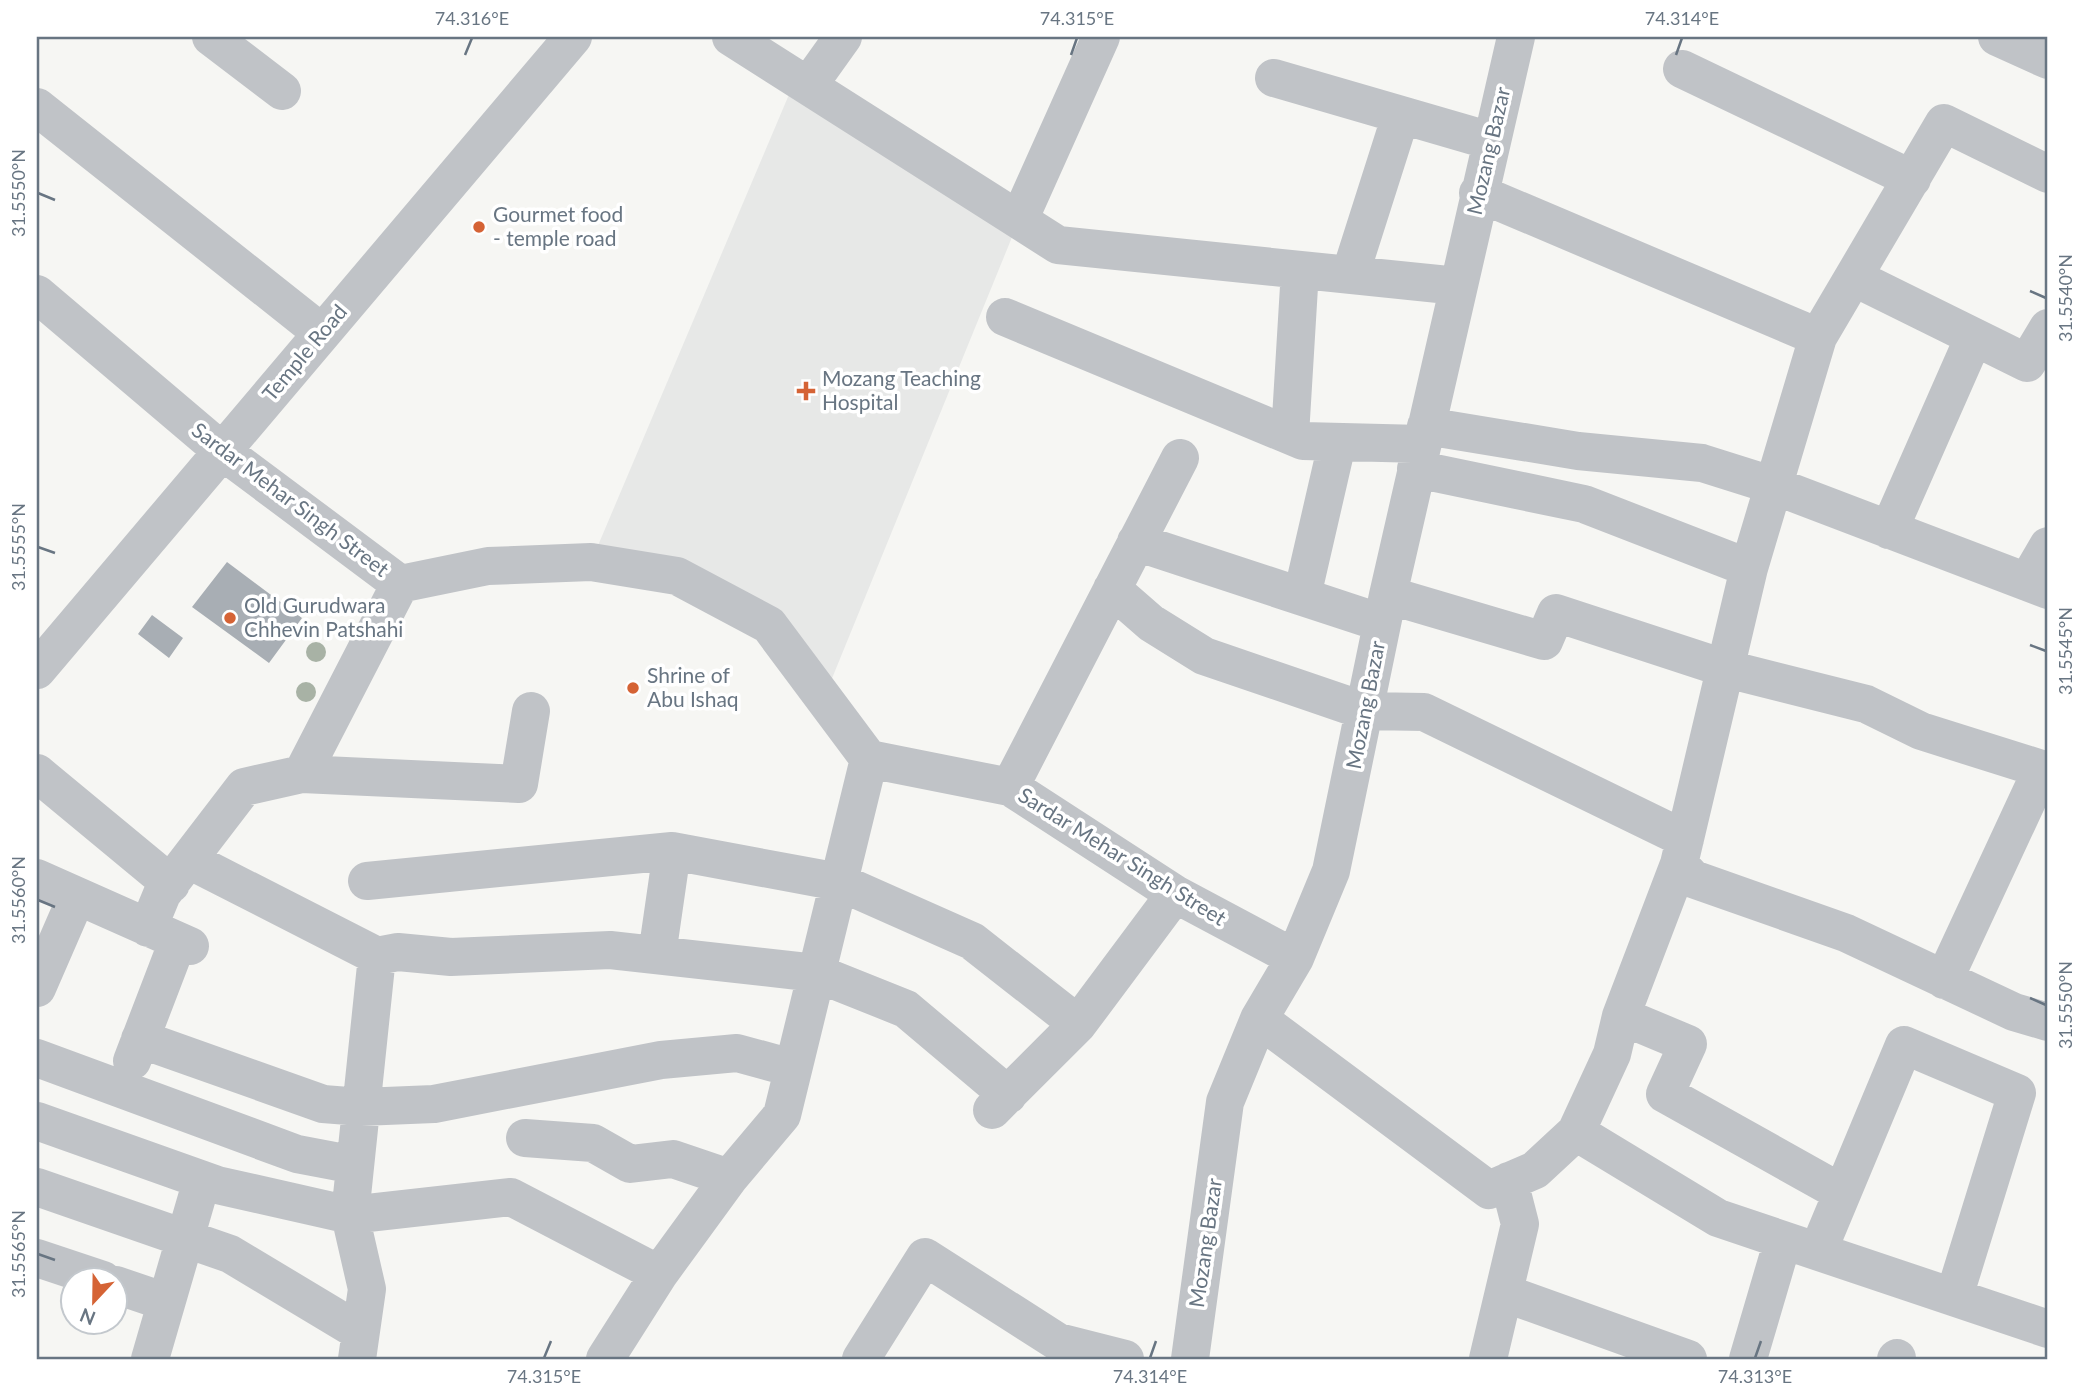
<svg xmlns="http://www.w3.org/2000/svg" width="2085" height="1396" font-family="Lato,sans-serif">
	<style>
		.built { fill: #e7e8e7 }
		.building { fill: #a8aeb4 }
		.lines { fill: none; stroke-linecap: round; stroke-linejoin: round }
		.minor { stroke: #c0c3c7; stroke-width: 38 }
		.tree { fill: #a8b2a5 }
		.ticks { fill: none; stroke: #687582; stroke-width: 2.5 }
		.poi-dot { fill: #d56335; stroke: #fff; stroke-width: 2.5 }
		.labels { text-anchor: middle; stroke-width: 7; stroke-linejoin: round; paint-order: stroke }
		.street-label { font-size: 21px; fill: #687582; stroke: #fff }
		.poi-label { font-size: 21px; fill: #687582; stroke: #fff; text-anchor: start }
		.neatline { fill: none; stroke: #687582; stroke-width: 2.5 }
		.ticks-label { font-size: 18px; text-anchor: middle; fill: #687582 }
	</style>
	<rect width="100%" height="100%" fill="#f6f6f3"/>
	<path class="built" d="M 796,78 L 1019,220 L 824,698 L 769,625 L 591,562 Z"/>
	<path class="building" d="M 227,562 L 302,618 L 269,663 L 192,607 Z
		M 152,615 L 183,638 L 169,658 L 138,634 Z"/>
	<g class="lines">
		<path class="minor" d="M 211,37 L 282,91
			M 731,37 L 1058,245 L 1458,286
			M 1997,37 L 2048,60
			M 1682,69 L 1912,179
			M 1274,78 L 1491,141
			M 808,86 L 843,37
			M 37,107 L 322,333
			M 1478,193 L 1818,337
			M 1019,220 L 1101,37
			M 1350,275 L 1401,115
			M 1855,278 L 2027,363 L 2048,328
			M 37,294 L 222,451 L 400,584 L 488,566 L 591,562 L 677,576 L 769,625 L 869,759 L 1010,787 L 1175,894 L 1295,958
			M 1005,317 L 1303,441 L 1422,444
			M 1426,426 L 1578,451 L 1702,463 L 1775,486 L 2048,590
			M 1290,435 L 1300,270
			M 1416,469 L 1584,504 L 1749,568
			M 1889,530 L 1974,337
			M 1136,542 L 1382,623
			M 2027,582 L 2048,546
			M 1112,589 L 1151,623 L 1204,656 L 1365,711 L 1424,712 L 1685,839
			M 1388,595 L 1544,641 L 1556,613 L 1727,669 L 1866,704 L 1921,731 L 2048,771
			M 1302,596 L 1337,444
			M 37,670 L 573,37
			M 37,773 L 171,884
			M 302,774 L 519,784 L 531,711
			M 1010,787 L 1180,458
			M 189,860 L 377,956 L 398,952 L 451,957 L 610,950 L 816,973 L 906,1009 L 1008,1095
			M 1679,864 L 1693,879 L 1846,933 L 2014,1012 L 2048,1022
			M 37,878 L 190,946
			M 367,881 L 672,851 L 839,882 L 972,941 L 1078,1024
			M 148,928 L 162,894 L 244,787 L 302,774 L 400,584
			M 657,955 L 672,851
			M 1944,980 L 2042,769
			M 37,988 L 77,896
			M 1621,1016 L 1688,1044 L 1665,1094 L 1842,1193
			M 1259,1019 L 1489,1190 L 1535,1170 L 1576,1132 L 1612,1054 L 1621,1016 L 1679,864 L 1749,568 L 1818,337 L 1944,123 L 2048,174
			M 140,1039 L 323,1104 L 361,1107 L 434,1104 L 661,1060 L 737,1053 L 792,1068
			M 37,1058 L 297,1154 L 355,1165
			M 132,1061 L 178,941
			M 992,1110 L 1078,1024 L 1175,894
			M 37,1121 L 217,1185 L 350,1215 L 511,1197 L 659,1274
			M 1576,1132 L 1718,1218 L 2048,1329
			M 525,1138 L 593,1143 L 630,1164 L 673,1159 L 729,1178
			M 37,1187 L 230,1254 L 360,1332
			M 1818,1251 L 1904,1045 L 2017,1093 L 1954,1297
			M 37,1258 L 103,1280
			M 116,1285 L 166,1302
			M 1504,1293 L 1688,1359
			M 150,1359 L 202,1180
			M 357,1359 L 367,1289 L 350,1215 L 377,956
			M 605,1359 L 659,1274 L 729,1178 L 782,1115 L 869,759
			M 861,1359 L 925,1257 L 1058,1342 L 1125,1359
			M 1190,1359 L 1225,1102 L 1259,1019 L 1295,958 L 1331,871 L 1388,595 L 1516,37
			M 1488,1359 L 1520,1224 L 1509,1181
			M 1748,1359 L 1783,1240
			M 1896,1359 L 1897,1358"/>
	</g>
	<g class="tree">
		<circle cx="316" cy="652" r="10"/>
		<circle cx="306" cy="692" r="10"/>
	</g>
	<path class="ticks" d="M 465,55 L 472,38M 1071,55 L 1077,38M 1676,55 L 1682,38M 38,193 L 55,200M 2030,291 L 2046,298M 38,547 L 55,553M 2030,645 L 2046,651M 38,900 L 55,907M 2030,998 L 2046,1005M 38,1254 L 55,1260M 544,1358 L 551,1341M 1150,1358 L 1156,1341M 1755,1358 L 1761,1341"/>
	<g class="poi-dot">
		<circle cx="479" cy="227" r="7"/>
		<path d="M802.5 380.5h7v7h7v7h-7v7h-7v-7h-7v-7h7z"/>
		<circle cx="230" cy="618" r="7"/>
		<circle cx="633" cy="688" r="7"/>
	</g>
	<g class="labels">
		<g class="street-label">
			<text transform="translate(1489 151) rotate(-77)" y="7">Mozang Bazar</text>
			<text transform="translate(305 353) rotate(-50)" y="7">Temple Road</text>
			<text transform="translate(290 500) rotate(37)" y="7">Sardar Mehar Singh Street</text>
			<text transform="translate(1366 705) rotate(-79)" y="7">Mozang Bazar</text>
			<text transform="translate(1122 857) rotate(32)" y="7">Sardar Mehar Singh Street</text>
			<text transform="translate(1206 1243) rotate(-82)" y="7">Mozang Bazar</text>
		</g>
		<g class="poi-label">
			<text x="493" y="222">Gourmet food<tspan x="493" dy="24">- temple road</tspan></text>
			<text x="822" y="386">Mozang Teaching<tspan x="822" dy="24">Hospital</tspan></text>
			<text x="244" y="613">Old Gurudwara<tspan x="244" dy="24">Chhevin Patshahi</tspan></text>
			<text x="647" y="683">Shrine of<tspan x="647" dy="24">Abu Ishaq</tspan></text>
		</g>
	</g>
	<rect width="2085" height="1396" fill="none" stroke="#ffffff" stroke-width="77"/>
	<g transform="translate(94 1301) rotate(202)"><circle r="33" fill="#ffffff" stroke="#c3c8cd" stroke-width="2"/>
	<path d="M0-5L12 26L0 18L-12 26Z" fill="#d56335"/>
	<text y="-10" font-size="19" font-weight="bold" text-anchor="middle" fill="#687582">N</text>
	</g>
	<rect x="38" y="38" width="2008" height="1320" class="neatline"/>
	<g class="ticks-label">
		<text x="472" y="25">74.316°E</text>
		<text x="1077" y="25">74.315°E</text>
		<text x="1682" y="25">74.314°E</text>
		<text transform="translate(19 193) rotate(-90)" y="6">31.5550°N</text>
		<text transform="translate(2066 298) rotate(-90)" y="6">31.5540°N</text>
		<text transform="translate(19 547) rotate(-90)" y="6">31.5555°N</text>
		<text transform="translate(2066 651) rotate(-90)" y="6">31.5545°N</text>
		<text transform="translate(19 900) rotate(-90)" y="6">31.5560°N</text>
		<text transform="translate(2066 1005) rotate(-90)" y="6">31.5550°N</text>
		<text transform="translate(19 1254) rotate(-90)" y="6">31.5565°N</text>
		<text x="544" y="1383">74.315°E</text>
		<text x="1150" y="1383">74.314°E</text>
		<text x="1755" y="1383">74.313°E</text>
	</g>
</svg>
